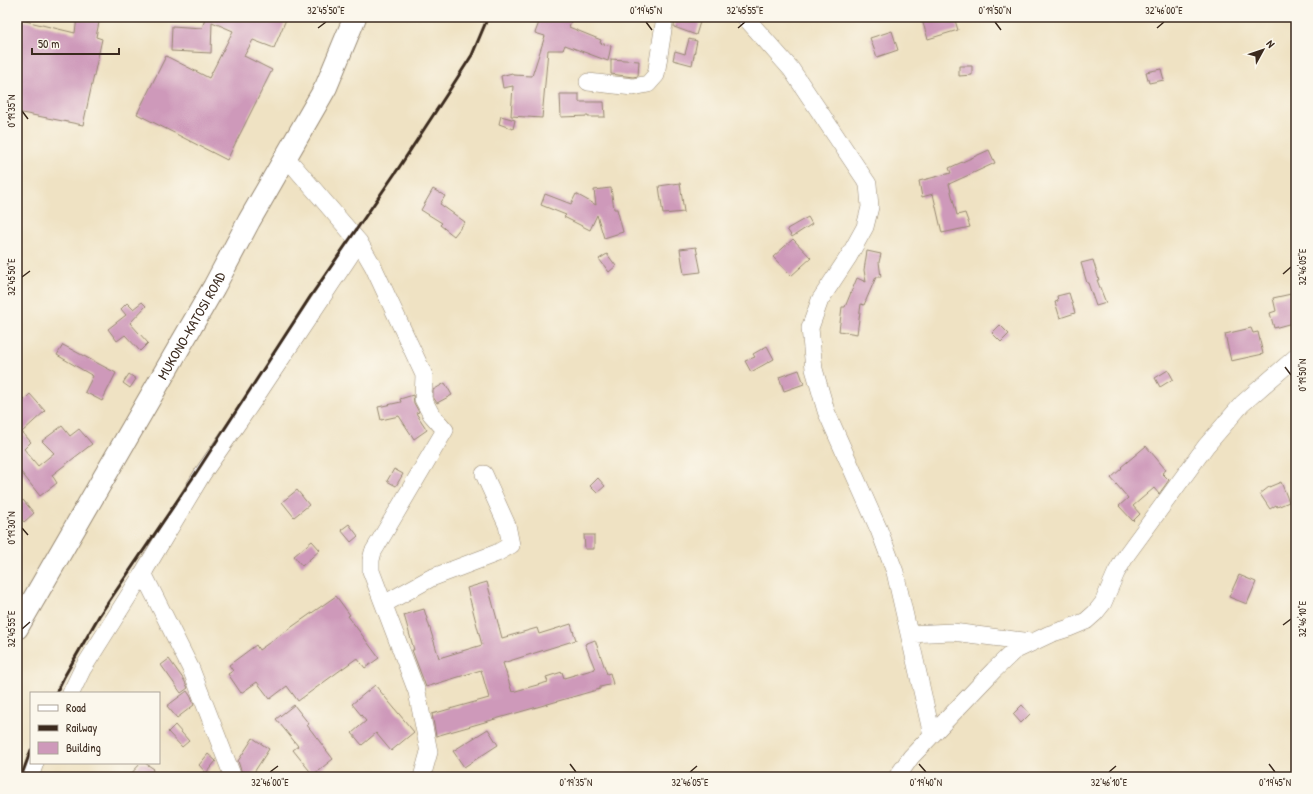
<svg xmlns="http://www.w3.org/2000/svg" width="1313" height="794" font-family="'Patrick Hand',sans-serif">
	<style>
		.building { fill: #ce99ba }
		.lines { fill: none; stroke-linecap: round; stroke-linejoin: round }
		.minor-casing { stroke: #958670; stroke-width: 18 }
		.major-casing { stroke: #958670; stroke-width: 24 }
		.minor { stroke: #fff; stroke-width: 17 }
		.major { stroke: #fff; stroke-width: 22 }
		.rail { stroke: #3b2a1e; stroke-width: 3 }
		.ticks { fill: none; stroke: #3b2a1e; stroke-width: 1.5 }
		.labels { text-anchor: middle; stroke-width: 4; stroke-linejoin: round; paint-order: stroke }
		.street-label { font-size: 14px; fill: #3b2a1e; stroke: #fbf7ec }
		.neatline { fill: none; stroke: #3b2a1e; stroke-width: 1.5 }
		.ticks-label { font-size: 10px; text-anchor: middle; fill: #3b2a1e }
	</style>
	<rect width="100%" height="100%" fill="#fbf7ec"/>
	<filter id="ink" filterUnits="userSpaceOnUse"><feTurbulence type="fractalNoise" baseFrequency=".025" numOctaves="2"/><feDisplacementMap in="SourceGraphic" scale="8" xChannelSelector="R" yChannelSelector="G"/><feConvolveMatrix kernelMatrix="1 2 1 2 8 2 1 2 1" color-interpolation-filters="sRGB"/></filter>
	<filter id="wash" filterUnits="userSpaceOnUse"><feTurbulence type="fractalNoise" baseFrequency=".012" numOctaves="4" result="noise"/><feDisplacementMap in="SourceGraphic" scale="16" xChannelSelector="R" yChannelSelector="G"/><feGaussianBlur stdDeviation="0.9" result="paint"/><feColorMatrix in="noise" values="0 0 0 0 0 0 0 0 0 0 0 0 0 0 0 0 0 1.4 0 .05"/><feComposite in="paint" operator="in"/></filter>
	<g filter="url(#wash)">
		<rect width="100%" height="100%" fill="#efe2c3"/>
		<g id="blocks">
			<path class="building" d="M 201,17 L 287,17 L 274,48 L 253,40 L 244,56 L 272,70 L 227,160 L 137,114 L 166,56 L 209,78 L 233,31 L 212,22 L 211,53 L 171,51 L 172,26 L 202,28 L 205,19 Z
				M 541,17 L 562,17 L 571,21 L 569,27 L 601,40 L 600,43 L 611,46 L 608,61 L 565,45 L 563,50 L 548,50 L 542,118 L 511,116 L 513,86 L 503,88 L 501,76 L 512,73 L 513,75 L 532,76 L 545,36 L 535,33 Z
				M 675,17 L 685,17 L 700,22 L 696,35 L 674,27 Z
				M 921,17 L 954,17 L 958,30 L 928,39 Z
				M 77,18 L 99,22 L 96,37 L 102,39 L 83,125 L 17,112 L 17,19 L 75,33 Z
				M 892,31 L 898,50 L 877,57 L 870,38 Z
				M 689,39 L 697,41 L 692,65 L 673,60 L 675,51 L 685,54 Z
				M 611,59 L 639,61 L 638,76 L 633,77 L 611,74 Z
				M 959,66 L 972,66 L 972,75 L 959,76 Z
				M 1161,69 L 1164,80 L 1149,83 L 1146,72 Z
				M 560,94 L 579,94 L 579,102 L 604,102 L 605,117 L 588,117 L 588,116 L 561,117 Z
				M 501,116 L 515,120 L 513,129 L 499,124 Z
				M 989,150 L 995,163 L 949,184 L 957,215 L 965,213 L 970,227 L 942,233 L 933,194 L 922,197 L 919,181 L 951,173 L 949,168 Z
				M 680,183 L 684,212 L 663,214 L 659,186 Z
				M 611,188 L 614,209 L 617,209 L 623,232 L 604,238 L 597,215 L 590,230 L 564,217 L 566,215 L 541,205 L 545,194 L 571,204 L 576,194 L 596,205 L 594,190 Z
				M 433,189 L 445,196 L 440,204 L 465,222 L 454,236 L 440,225 L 442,223 L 421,210 Z
				M 808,217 L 812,224 L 792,237 L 787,229 Z
				M 793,239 L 811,258 L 791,276 L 773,257 Z
				M 696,247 L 701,272 L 684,274 L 680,249 Z
				M 867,251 L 881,254 L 879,262 L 881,277 L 876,277 L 864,305 L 861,304 L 857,334 L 839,331 L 842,307 L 845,307 L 857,278 L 866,282 L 864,270 Z
				M 607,254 L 616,266 L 609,272 L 599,259 Z
				M 1093,260 L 1099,280 L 1097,280 L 1106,303 L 1096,306 L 1088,283 L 1087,283 L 1081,263 Z
				M 1069,293 L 1075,313 L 1060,318 L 1055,302 L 1058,301 L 1057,296 Z
				M 1291,294 L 1296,314 L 1296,322 L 1274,328 L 1270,313 L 1276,311 L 1273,298 Z
				M 142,302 L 146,306 L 130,323 L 148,343 L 140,351 L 125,335 L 117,341 L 108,329 L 126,315 L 121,309 L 127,303 L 133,309 Z
				M 1000,325 L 1009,334 L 1001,342 L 992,333 Z
				M 1251,328 L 1253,333 L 1258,332 L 1263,354 L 1231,361 L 1225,334 Z
				M 63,345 L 116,373 L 102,401 L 85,392 L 93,376 L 57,355 Z
				M 767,346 L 774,359 L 751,372 L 745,361 L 755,357 L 753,354 Z
				M 799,370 L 804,384 L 784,391 L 779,377 Z
				M 1168,370 L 1173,379 L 1160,387 L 1155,378 Z
				M 129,374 L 136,379 L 130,388 L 123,383 Z
				M 445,383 L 452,395 L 437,403 L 433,397 L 433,390 Z
				M 30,394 L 45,411 L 22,432 L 31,442 L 24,449 L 38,466 L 54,453 L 42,441 L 62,426 L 70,436 L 79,429 L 92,444 L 52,475 L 57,483 L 40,496 L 17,467 L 17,395 L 23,401 Z
				M 413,395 L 414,403 L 419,412 L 416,413 L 427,430 L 414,439 L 399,416 L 381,420 L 378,407 L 401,402 L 400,399 Z
				M 1146,446 L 1166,470 L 1162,473 L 1169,480 L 1159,494 L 1154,488 L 1133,506 L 1140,514 L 1133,521 L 1119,506 L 1128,498 L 1111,478 L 1122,468 L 1121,467 Z
				M 394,469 L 403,474 L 396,486 L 387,481 Z
				M 598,478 L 605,486 L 597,493 L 590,486 Z
				M 1281,482 L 1289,502 L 1277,507 L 1276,505 L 1270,509 L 1260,494 L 1269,487 Z
				M 297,490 L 309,505 L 294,517 L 282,502 Z
				M 23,500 L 34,513 L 24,522 L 17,514 L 17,505 Z
				M 349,524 L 358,536 L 351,542 L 341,530 Z
				M 584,535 L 594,535 L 594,549 L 585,549 Z
				M 312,541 L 320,550 L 302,566 L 294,556 Z
				M 1239,575 L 1256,582 L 1247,604 L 1229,597 Z
				M 487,582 L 502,638 L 537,628 L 539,634 L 571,624 L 576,640 L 503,663 L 512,692 L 548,682 L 546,677 L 562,672 L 564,678 L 595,669 L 585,644 L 595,640 L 607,674 L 610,673 L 613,684 L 600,687 L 600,689 L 436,736 L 432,714 L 489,698 L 481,670 L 426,687 L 412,650 L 414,650 L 404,615 L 424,609 L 439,658 L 482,645 L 467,588 Z
				M 336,596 L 350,615 L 348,616 L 379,658 L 365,668 L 357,658 L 298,701 L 287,686 L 270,699 L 257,682 L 241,693 L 228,674 L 233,671 L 229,665 L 256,645 L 259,650 Z
				M 169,659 L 184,680 L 188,688 L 181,693 L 161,665 Z
				M 375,685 L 414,732 L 391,751 L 376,733 L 362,745 L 352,733 L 366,721 L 352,704 Z
				M 187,691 L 191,697 L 194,705 L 177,718 L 167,706 Z
				M 294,705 L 309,724 L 307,725 L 333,759 L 313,775 L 293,750 L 298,746 L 276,719 Z
				M 1022,705 L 1030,714 L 1021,723 L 1013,714 Z
				M 175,725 L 189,741 L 182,747 L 168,732 Z
				M 488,729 L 498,745 L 464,767 L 453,751 Z
				M 253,738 L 269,749 L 251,777 L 243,777 L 238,761 Z
				M 208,754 L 216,761 L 206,773 L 199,765 Z
				M 141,763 L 145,763 L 154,769 L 148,777 L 128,777 Z"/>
		</g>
	</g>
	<g filter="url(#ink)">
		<use href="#blocks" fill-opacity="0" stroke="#958670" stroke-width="1"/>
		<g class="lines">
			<defs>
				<path id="minor" d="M 745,17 L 791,69 L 868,184 L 870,207 L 865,227 L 849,256 L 820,300 L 810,328 L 814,369 L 826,411 L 879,530 L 895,572 L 932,735 L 911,757 L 897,777
					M 588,82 L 633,87 L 648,84 L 656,75 L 665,17
					M 286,157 L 359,242 L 373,266 L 424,375 L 423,399 L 431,414 L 445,430 L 373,552 L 371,560 L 371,571 L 417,692 L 429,752 L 422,777
					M 384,604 L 431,578 L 497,553 L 511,545 L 507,525 L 484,474
					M 909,634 L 953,632 L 1031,642
					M 71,693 L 82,670 L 143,573
					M 932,735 L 994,670 L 1014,651 L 1050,634 L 1069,628 L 1086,621 L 1095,613 L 1103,603 L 1116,573 L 1127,554 L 1206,446 L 1242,404 L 1296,357
					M 30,777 L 35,763
					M 233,777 L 191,669 L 143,573 L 203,473 L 253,401 L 359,242"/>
				<g id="major">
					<path id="s1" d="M 17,628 L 214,287 L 249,221 L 326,87 L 355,17"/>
				</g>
			</defs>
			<use href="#minor" class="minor-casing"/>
			<use href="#major" class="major-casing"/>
			<use href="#minor" class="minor"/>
			<use href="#major" class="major"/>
			<path class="rail" d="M 56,693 L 64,677 L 99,616 L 196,473 L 310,297 L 398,169 L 447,94 L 472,55 L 488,17
				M 21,777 L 31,750"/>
		</g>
	</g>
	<path class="ticks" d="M 646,22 L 652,30M 995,22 L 1001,30M 318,28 L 326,22M 738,28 L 745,22M 1157,28 L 1164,22M 22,111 L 28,119M 1283,274 L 1291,267M 22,277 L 30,271M 1285,367 L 1291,375M 22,528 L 28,535M 1283,625 L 1291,619M 22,629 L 30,622M 570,764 L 576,772M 919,764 L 926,772M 1269,764 L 1275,772M 270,772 L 278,766M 690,772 L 697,766M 1109,772 L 1116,766"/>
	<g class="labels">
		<g class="street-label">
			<text dy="5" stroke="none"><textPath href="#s1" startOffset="349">MUKONO-KATOSI ROAD</textPath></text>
		</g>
	</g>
	<rect width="1313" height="794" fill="none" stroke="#fbf7ec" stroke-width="44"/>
	<rect x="30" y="692" width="130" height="72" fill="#fbf7ec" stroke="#aea59a"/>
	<rect x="38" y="705" width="20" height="6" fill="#ffffff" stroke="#aea59a"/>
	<text x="66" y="712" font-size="12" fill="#3b2a1e">Road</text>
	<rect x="38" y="725" width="20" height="6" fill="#3b2a1e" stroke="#aea59a"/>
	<text x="66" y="732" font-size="12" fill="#3b2a1e">Railway</text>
	<rect x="38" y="742" width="20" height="12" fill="#ce99ba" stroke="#aea59a"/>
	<text x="66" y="752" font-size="12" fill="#3b2a1e">Building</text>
	<g transform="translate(1263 50) rotate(50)" stroke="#fbf7ec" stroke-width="3" paint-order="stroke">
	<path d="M0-3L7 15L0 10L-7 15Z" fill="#3b2a1e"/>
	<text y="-6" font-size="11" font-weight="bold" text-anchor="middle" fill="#3b2a1e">N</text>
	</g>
	<path d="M32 48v6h87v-6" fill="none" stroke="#3b2a1e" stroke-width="2"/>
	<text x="38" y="48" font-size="12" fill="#3b2a1e" stroke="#fbf7ec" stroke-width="3" paint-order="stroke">50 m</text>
	<rect x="22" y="22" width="1269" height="750" class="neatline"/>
	<g class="ticks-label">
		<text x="326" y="14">32°45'50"E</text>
		<text x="646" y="14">0°19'45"N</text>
		<text x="745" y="14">32°45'55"E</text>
		<text x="995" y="14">0°19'50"N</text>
		<text x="1164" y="14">32°46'00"E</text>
		<text transform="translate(11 111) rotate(-90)" y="4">0°19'35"N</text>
		<text transform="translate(1302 267) rotate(-90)" y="4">32°46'05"E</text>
		<text transform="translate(11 277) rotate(-90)" y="4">32°45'50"E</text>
		<text transform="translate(1302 375) rotate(-90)" y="4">0°19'50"N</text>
		<text transform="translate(11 528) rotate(-90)" y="4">0°19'30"N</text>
		<text transform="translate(1302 619) rotate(-90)" y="4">32°46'10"E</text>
		<text transform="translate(11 629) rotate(-90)" y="4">32°45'55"E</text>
		<text x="270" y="786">32°46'00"E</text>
		<text x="576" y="786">0°19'35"N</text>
		<text x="690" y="786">32°46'05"E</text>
		<text x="926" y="786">0°19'40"N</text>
		<text x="1109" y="786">32°46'10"E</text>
		<text x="1275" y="786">0°19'45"N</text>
	</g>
</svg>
